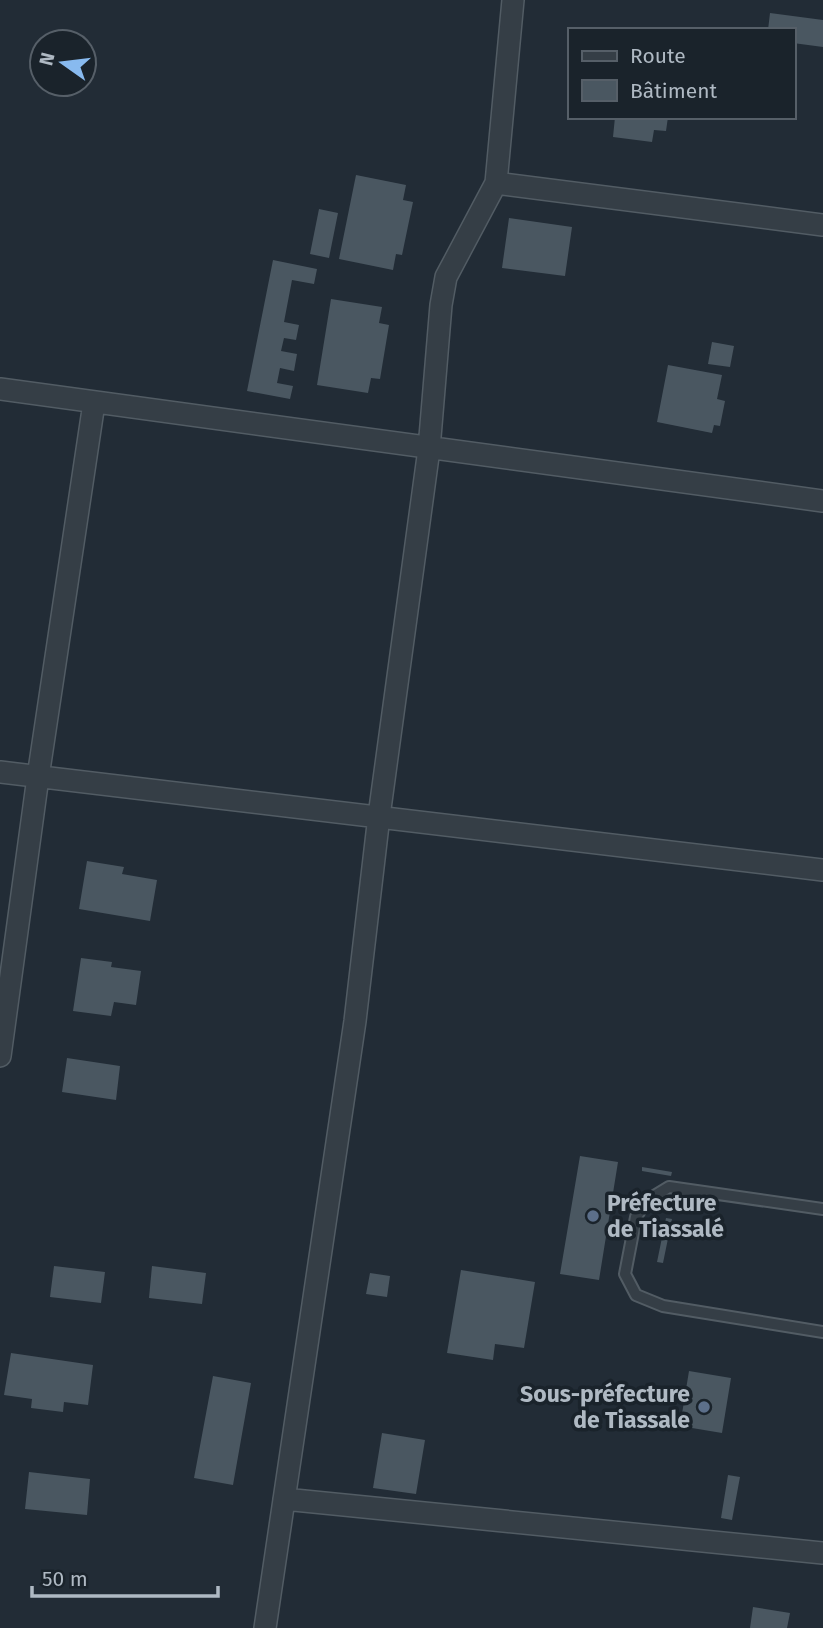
<svg xmlns="http://www.w3.org/2000/svg" width="823" height="1628" font-family="'Fira Sans',sans-serif">
	<style>
		.building { fill: #4a5761 }
		.lines { fill: none; stroke-linecap: round; stroke-linejoin: round }
		.lane-casing { stroke: #525c64; stroke-width: 14 }
		.street-casing { stroke: #525c64; stroke-width: 24 }
		.lane { stroke: #353e46; stroke-width: 10 }
		.street { stroke: #353e46; stroke-width: 21 }
		.service-dot { fill: #5c6f8a; stroke: #1a232b; stroke-width: 2.5 }
		.labels { text-anchor: middle; stroke-width: 7; stroke-linejoin: round; paint-order: stroke }
		.poi-label { font-size: 23px; font-weight: bold; fill: #afb9c3; stroke: #1a232b; text-anchor: start }
	</style>
	<rect width="100%" height="100%" fill="#222c36"/>
	<path class="building" d="M 770,13 L 823,20 L 823,47 L 793,43 L 793,30 L 768,30 Z
		M 615,117 L 668,117 L 666,131 L 654,130 L 652,142 L 613,137 Z
		M 356,175 L 406,185 L 403,200 L 413,202 L 402,255 L 396,254 L 393,270 L 339,259 Z
		M 319,209 L 338,213 L 329,258 L 310,254 Z
		M 509,218 L 572,227 L 565,276 L 502,268 Z
		M 273,260 L 317,269 L 314,284 L 292,280 L 284,322 L 299,325 L 296,340 L 284,338 L 281,351 L 297,354 L 294,371 L 280,368 L 277,383 L 293,386 L 290,399 L 247,391 Z
		M 331,299 L 382,307 L 379,323 L 389,325 L 380,379 L 371,378 L 368,393 L 317,385 Z
		M 712,342 L 734,346 L 730,367 L 708,364 Z
		M 668,365 L 722,375 L 717,399 L 725,401 L 720,426 L 714,425 L 712,433 L 657,422 Z
		M 87,861 L 124,867 L 122,874 L 157,880 L 150,921 L 79,909 Z
		M 81,958 L 112,962 L 111,967 L 141,971 L 136,1005 L 114,1002 L 111,1016 L 73,1011 Z
		M 67,1058 L 120,1066 L 116,1100 L 62,1092 Z
		M 580,1156 L 618,1162 L 599,1280 L 560,1274 Z
		M 642,1167 L 672,1172 L 671,1176 L 642,1171 Z
		M 666,1218 L 672,1219 L 663,1263 L 657,1262 Z
		M 54,1266 L 105,1272 L 101,1303 L 50,1297 Z
		M 152,1266 L 206,1273 L 202,1304 L 149,1298 Z
		M 461,1270 L 535,1282 L 524,1348 L 495,1344 L 493,1360 L 447,1353 Z
		M 370,1273 L 390,1276 L 387,1297 L 366,1294 Z
		M 11,1353 L 93,1365 L 88,1405 L 64,1402 L 63,1412 L 31,1408 L 32,1399 L 4,1395 Z
		M 689,1371 L 731,1378 L 722,1433 L 680,1426 Z
		M 213,1376 L 251,1383 L 233,1485 L 194,1478 Z
		M 382,1433 L 425,1440 L 416,1494 L 373,1488 Z
		M 29,1472 L 90,1479 L 87,1515 L 25,1509 Z
		M 728,1475 L 740,1477 L 732,1520 L 721,1518 Z
		M 753,1607 L 790,1613 L 787,1628 L 750,1628 Z"/>
	<g class="lines">
		<defs>
			<path id="lane" d="M 823,1209 L 669,1187 L 646,1201 L 636,1217 L 625,1274 L 636,1295 L 663,1306 L 823,1332"/>
			<path id="street" d="M 496,183 L 823,225
				M 0,389 L 823,501
				M 0,772 L 823,870
				M 0,1056 L 38,777 L 94,403
				M 284,1499 L 823,1553
				M 265,1628 L 355,1021 L 379,816 L 429,449 L 441,305 L 446,277 L 496,183 L 513,0"/>
		</defs>
		<use href="#lane" class="lane-casing"/>
		<use href="#street" class="street-casing"/>
		<use href="#lane" class="lane"/>
		<use href="#street" class="street"/>
	</g>
	<g class="service-dot">
		<circle cx="593" cy="1216" r="7"/>
		<circle cx="704" cy="1407" r="7"/>
	</g>
	<g class="labels">
		<g class="poi-label">
			<text x="607" y="1211">Préfecture<tspan x="607" dy="26">de Tiassalé</tspan></text>
			<text x="690" y="1402" text-anchor="end">Sous-préfecture<tspan x="690" dy="26">de Tiassale</tspan></text>
		</g>
	</g>
	<rect x="568" y="28" width="228" height="91" fill="#1a232b" stroke="#565f68" stroke-width="2"/>
	<rect x="582" y="51" width="35" height="10" fill="#353e46" stroke="#565f68" stroke-width="2"/>
	<text x="630" y="63" font-size="21" fill="#afb9c3">Route</text>
	<rect x="582" y="80" width="35" height="21" fill="#4a5761" stroke="#565f68" stroke-width="2"/>
	<text x="630" y="98" font-size="21" fill="#afb9c3">Bâtiment</text>
	<g transform="translate(63 63) rotate(284)"><circle r="33" fill="#1a232b" stroke="#565f68" stroke-width="2"/>
	<path d="M0-5L12 26L0 18L-12 26Z" fill="#88baef"/>
	<text y="-10" font-size="19" font-weight="bold" text-anchor="middle" fill="#afb9c3">N</text>
	</g>
	<path d="M32 1586v10h186v-10" fill="none" stroke="#afb9c3" stroke-width="3.5"/>
	<text x="42" y="1586" font-size="21" fill="#afb9c3" stroke="#1a232b" stroke-width="5" paint-order="stroke">50 m</text>
</svg>
